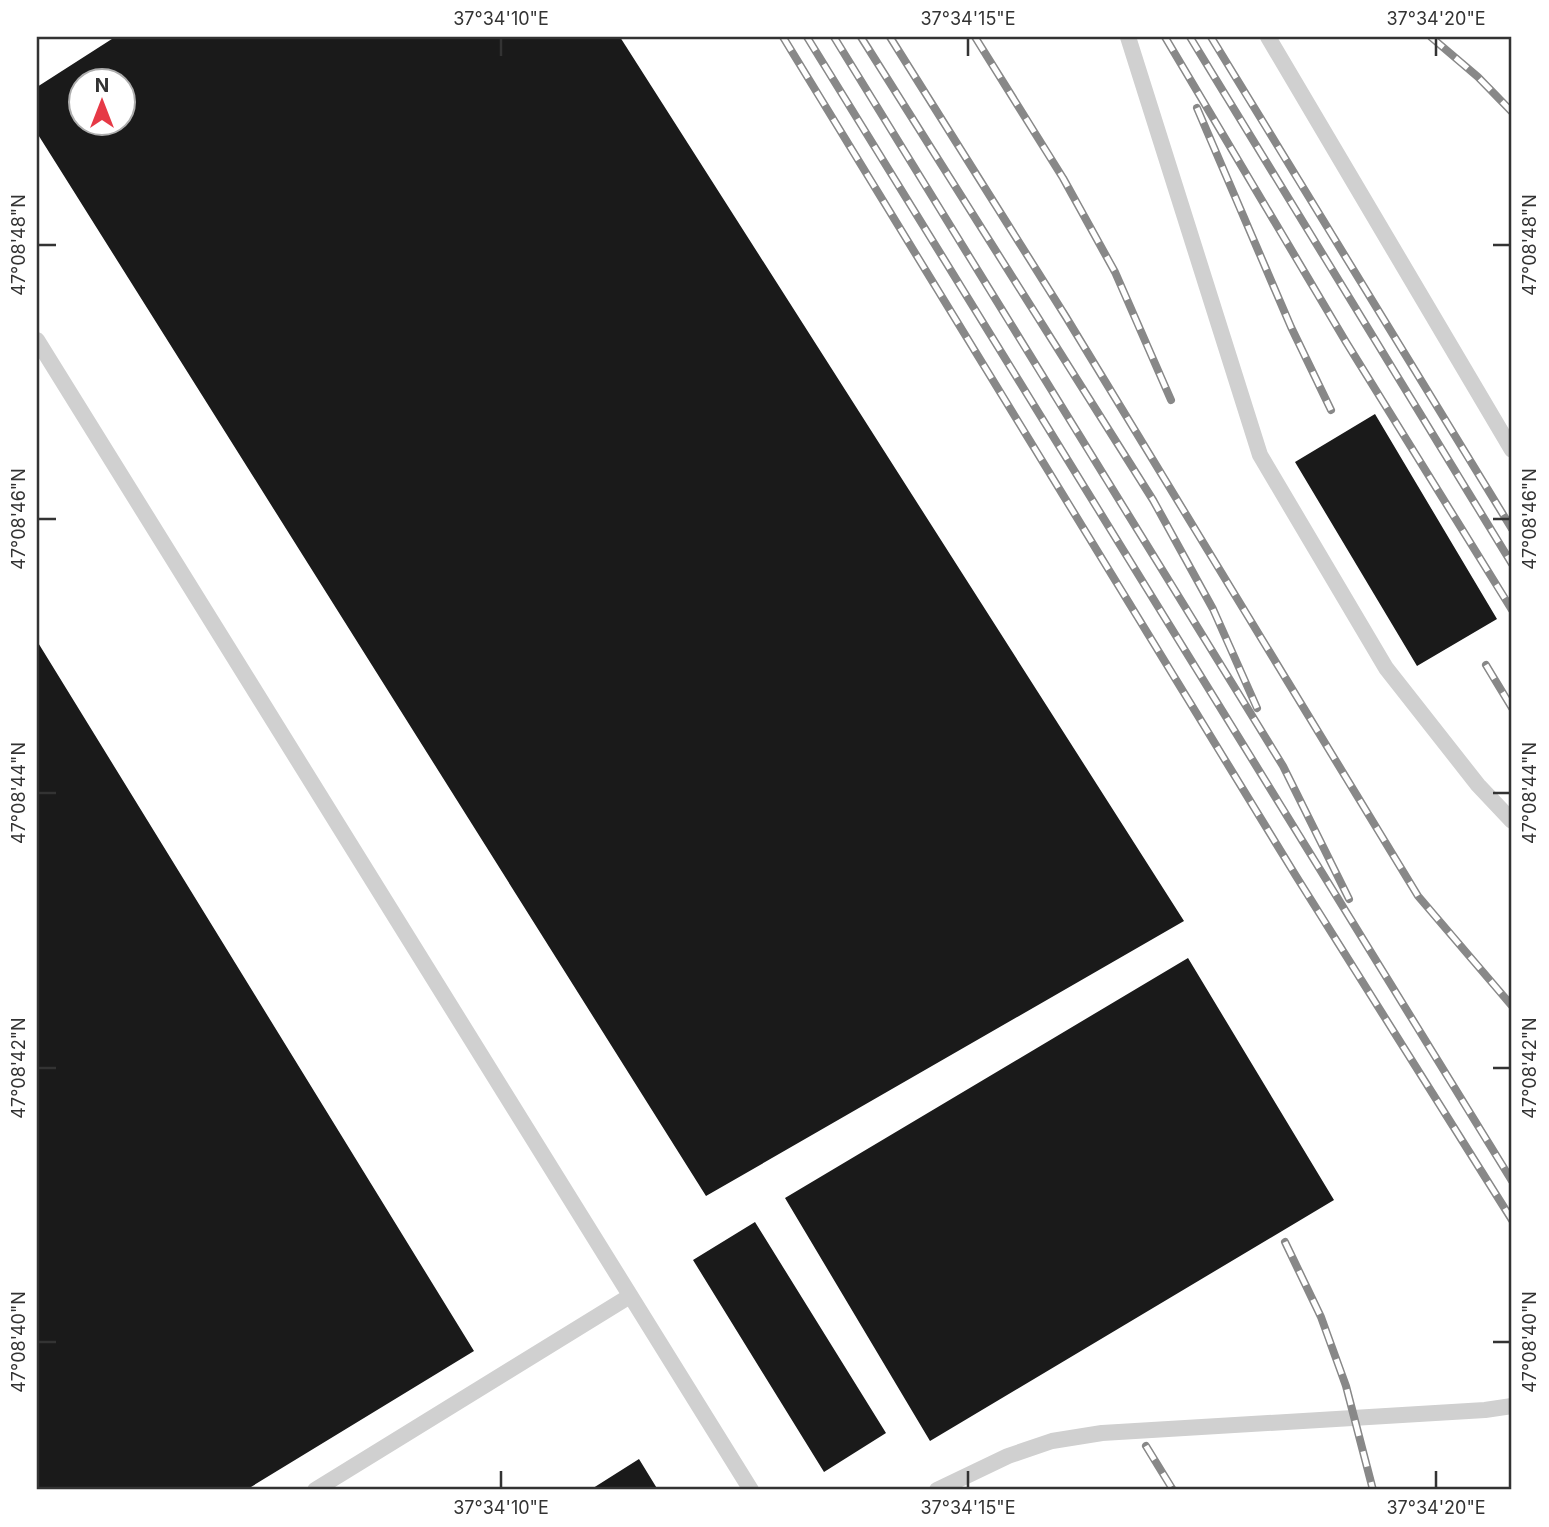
<svg xmlns="http://www.w3.org/2000/svg" width="1549" height="1527" font-family="Inter,sans-serif">
	<style>
		.building { fill: #1a1a1a; fill-rule: evenodd }
		.lines { fill: none; stroke-linecap: round; stroke-linejoin: round }
		.service { stroke: #d0d0d0; stroke-width: 16 }
		.rail-casing { stroke: #888; stroke-width: 8 }
		.rail { stroke: #fff; stroke-width: 5; stroke-dasharray: 16; stroke-linecap: butt }
		.ticks { fill: none; stroke: #333; stroke-width: 2.5 }
		.neatline { fill: none; stroke: #333; stroke-width: 2.5 }
		.ticks-label { font-size: 18px; text-anchor: middle; fill: #333 }
	</style>
	<rect width="100%" height="100%" fill="#fff"/>
	<path class="building" d="M 115,37 L 620,37 L 1184,921 L 706,1196 L 37,133 L 37,87 ZM 80,80 L 122,80 L 122,122 L 80,122 Z
		M 1375,414 L 1497,619 L 1417,666 L 1295,462 Z
		M 37,641 L 474,1351 L 246,1490 L 37,1490 Z
		M 1188,958 L 1334,1200 L 930,1441 L 785,1198 Z
		M 755,1222 L 886,1433 L 824,1472 L 693,1260 Z
		M 639,1459 L 658,1490 L 590,1490 Z"/>
	<g class="lines">
		<path class="service" d="M 1128,37 L 1260,455 L 1386,668 L 1478,785 L 1512,821
			M 1268,37 L 1512,450
			M 37,340 L 751,1490
			M 315,1490 L 630,1296
			M 937,1490 L 1008,1456 L 1052,1441 L 1102,1433 L 1485,1410 L 1512,1406"/>
		<defs>
			<path id="rail" d="M 783,37 L 1296,876 L 1512,1220
				M 807,37 L 1512,1181
				M 834,37 L 1283,766 L 1349,899
				M 861,37 L 1153,500 L 1213,609 L 1257,708
				M 890,37 L 1066,317 L 1418,896 L 1512,1006
				M 975,37 L 1063,178 L 1115,272 L 1171,400
				M 1165,37 L 1346,342 L 1512,610
				M 1190,37 L 1512,564
				M 1211,37 L 1512,529
				M 1431,37 L 1478,77 L 1512,112
				M 1197,108 L 1291,327 L 1331,410
				M 1486,665 L 1512,708
				M 1285,1242 L 1321,1317 L 1346,1386 L 1373,1490
				M 1146,1446 L 1173,1490"/>
		</defs>
		<use href="#rail" class="rail-casing"/>
		<use href="#rail" class="rail"/>
	</g>
	<path class="ticks" d="M 501,38 L 501,56M 968,38 L 968,56M 1436,38 L 1436,56M 38,245 L 56,245M 1493,245 L 1510,245M 38,519 L 56,519M 1493,519 L 1510,519M 38,793 L 56,793M 1493,793 L 1510,793M 38,1068 L 56,1068M 1493,1068 L 1510,1068M 38,1342 L 56,1342M 1493,1342 L 1510,1342M 501,1471 L 501,1488M 968,1471 L 968,1488M 1436,1471 L 1436,1488"/>
	<rect width="1549" height="1527" fill="none" stroke="#ffffff" stroke-width="77"/>
	<g transform="translate(102 102)"><circle r="33" fill="#ffffff" stroke="#adadad" stroke-width="2"/>
	<path d="M0-5L12 26L0 18L-12 26Z" fill="#e63946"/>
	<text y="-10" font-size="19" font-weight="bold" text-anchor="middle" fill="#333333">N</text>
	</g>
	<rect x="38" y="38" width="1472" height="1450" class="neatline"/>
	<g class="ticks-label">
		<text x="501" y="25">37°34'10"E</text>
		<text x="968" y="25">37°34'15"E</text>
		<text x="1436" y="25">37°34'20"E</text>
		<text transform="translate(19 245) rotate(-90)" y="6">47°08'48"N</text>
		<text transform="translate(1530 245) rotate(-90)" y="6">47°08'48"N</text>
		<text transform="translate(19 519) rotate(-90)" y="6">47°08'46"N</text>
		<text transform="translate(1530 519) rotate(-90)" y="6">47°08'46"N</text>
		<text transform="translate(19 793) rotate(-90)" y="6">47°08'44"N</text>
		<text transform="translate(1530 793) rotate(-90)" y="6">47°08'44"N</text>
		<text transform="translate(19 1068) rotate(-90)" y="6">47°08'42"N</text>
		<text transform="translate(1530 1068) rotate(-90)" y="6">47°08'42"N</text>
		<text transform="translate(19 1342) rotate(-90)" y="6">47°08'40"N</text>
		<text transform="translate(1530 1342) rotate(-90)" y="6">47°08'40"N</text>
		<text x="501" y="1514">37°34'10"E</text>
		<text x="968" y="1514">37°34'15"E</text>
		<text x="1436" y="1514">37°34'20"E</text>
	</g>
</svg>
